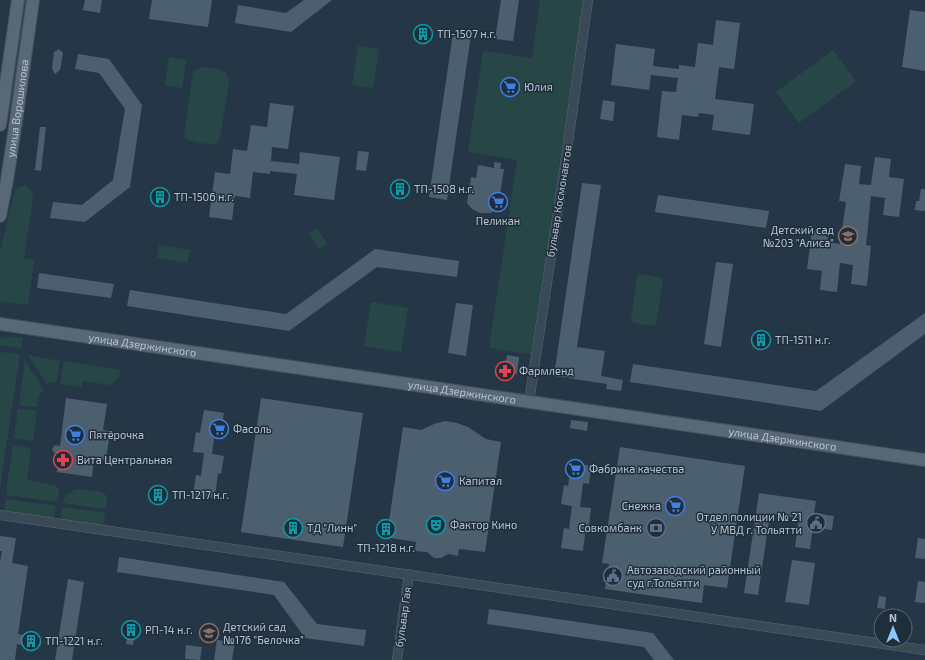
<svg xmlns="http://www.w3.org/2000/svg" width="925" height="660" font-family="'Exo 2',sans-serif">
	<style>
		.green { fill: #274747 }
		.building { fill: #4c5f6f }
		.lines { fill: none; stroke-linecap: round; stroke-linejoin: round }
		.minor-casing { stroke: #596673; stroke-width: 10 }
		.major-casing { stroke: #44525f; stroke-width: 14 }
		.minor { stroke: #3a4956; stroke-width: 9 }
		.major { stroke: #586876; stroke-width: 12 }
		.labels { text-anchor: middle; stroke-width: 3; stroke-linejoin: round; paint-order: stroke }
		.poi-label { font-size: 11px; fill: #b8c3cf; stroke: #1f2e3b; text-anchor: start }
		.street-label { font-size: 11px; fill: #b8c3cf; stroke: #1f2e3b }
	</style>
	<rect width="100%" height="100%" fill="#253747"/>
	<path class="green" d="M 25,0 L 30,0 L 14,112 L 9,111 Z
		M 540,0 L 584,0 L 531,354 L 489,348 L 517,160 L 468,152 L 483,51 L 532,58 Z
		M 358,46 L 379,49 L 373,88 L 352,85 Z
		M 833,50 L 856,81 L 799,123 L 776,92 Z
		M 169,57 L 186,60 L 182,88 L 165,85 Z
		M 201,67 C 213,69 228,66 229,82 L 220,138 C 218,141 216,144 213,144 C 207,145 189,141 185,138 L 184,134 L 193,72 Z
		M 25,186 C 30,188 33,192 33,198 L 24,258 L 34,260 L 28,305 L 0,301 L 0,252 L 15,190 L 19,187 Z
		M 317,228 L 327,243 L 319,249 L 309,234 Z
		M 159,245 L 190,250 L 187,263 L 157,258 Z
		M 640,274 L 661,278 L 663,279 L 656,324 L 653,326 L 634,323 L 631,320 L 637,277 Z
		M 371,302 L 408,308 L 401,352 L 364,346 Z
		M 9,337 L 23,338 L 21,348 L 0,345 L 0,339 Z
		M 0,352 L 20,354 L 0,488 Z
		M 28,355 L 60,361 L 56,383 L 50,382 L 47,384 Z
		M 25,361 L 44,390 L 39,395 L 37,407 L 19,405 Z
		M 64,361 L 121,370 C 119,377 116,382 109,385 L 83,381 L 81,387 L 60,384 Z
		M 18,409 L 37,411 L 33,441 L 14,438 Z
		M 13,445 C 19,446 28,445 31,451 L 27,480 L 57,486 L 59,492 L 57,502 L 7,495 L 7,483 Z
		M 76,489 L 101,492 L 105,494 L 107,498 L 105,509 L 63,503 L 65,496 Z
		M 6,499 L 56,506 L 54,518 L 4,513 Z
		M 62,507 L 105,513 L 103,526 L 62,520 L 61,516 Z"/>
	<path class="building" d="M 85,0 L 102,0 L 100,13 L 83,10 Z
		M 152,0 L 212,0 L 208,27 L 149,19 Z
		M 304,0 L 332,0 L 291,32 L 235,23 L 238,5 L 286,13 Z
		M 501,0 L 519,0 L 513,41 L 495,39 Z
		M 910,10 L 925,12 L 925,71 L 902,67 Z
		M 716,20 L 740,23 L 734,69 L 719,67 L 715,99 L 754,104 L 750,135 L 712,130 L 714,115 L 699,113 L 698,117 L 682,115 L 679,140 L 657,137 L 662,91 L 676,92 L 678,78 L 651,75 L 649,90 L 611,85 L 616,44 L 655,49 L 653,66 L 679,69 L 679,65 L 695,67 L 698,43 L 713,45 Z
		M 417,29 L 429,31 L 428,38 L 416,37 Z
		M 453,33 L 471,35 L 447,200 L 429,197 Z
		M 59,49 L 63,53 L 60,70 L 55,74 L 52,69 L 54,52 Z
		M 78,54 L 109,59 L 142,105 L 130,187 L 85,222 L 50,218 L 53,202 L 82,205 L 113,180 L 125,109 L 99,73 L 75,69 Z
		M 603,100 L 615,102 L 613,121 L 600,119 Z
		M 270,103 L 294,106 L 288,149 L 272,147 L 271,161 L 299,164 L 300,152 L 340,157 L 334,200 L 294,195 L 297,174 L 270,171 L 270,174 L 253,172 L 250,198 L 235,196 L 232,220 L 209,217 L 215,172 L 230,174 L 233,149 L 247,151 L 251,125 L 267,127 Z
		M 40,127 L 46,127 L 41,171 L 35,170 Z
		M 358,151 L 369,152 L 366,171 L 356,170 Z
		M 875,157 L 891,159 L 889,177 L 904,179 L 899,217 L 883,215 L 885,198 L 871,196 L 866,245 L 871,246 L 867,286 L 851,284 L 853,265 L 840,263 L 837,292 L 820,290 L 822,271 L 807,269 L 812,230 L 829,232 L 827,242 L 840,244 L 846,202 L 839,201 L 845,164 L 861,166 L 859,184 L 871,185 Z
		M 494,162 L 501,163 L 500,169 L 504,169 L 498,207 L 491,213 L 480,213 L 472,209 L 467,203 L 471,177 L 476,178 L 478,165 L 494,168 Z
		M 395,183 L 407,186 L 406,195 L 393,193 Z
		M 582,183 L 601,185 L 577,347 L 605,351 L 601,376 L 623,380 L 621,391 L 606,389 L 607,384 L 554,376 Z
		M 921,189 L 925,189 L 925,211 L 915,210 L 916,201 L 919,201 Z
		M 155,193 L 166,194 L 165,202 L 154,200 Z
		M 658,195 L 769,211 L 766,228 L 655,212 Z
		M 375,249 L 459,261 L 457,277 L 377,267 L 289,331 L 127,306 L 130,290 L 286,314 Z
		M 716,262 L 733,264 L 721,347 L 704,344 Z
		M 39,273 L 114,284 L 111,298 L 37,288 Z
		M 456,303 L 473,305 L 466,356 L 448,353 Z
		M 925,313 L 925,334 L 821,411 L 630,382 L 633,364 L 816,391 Z
		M 758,333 L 766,334 L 764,348 L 756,347 Z
		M 507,355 L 519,357 L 517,374 L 504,372 Z
		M 66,398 L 107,404 L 103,430 L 110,431 L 106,460 L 94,459 L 92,477 L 57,472 L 59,454 L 54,453 L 52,449 L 55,445 L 60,446 Z
		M 261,398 L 363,413 L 343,547 L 241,532 Z
		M 204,410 L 224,413 L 221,431 L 215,430 L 212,454 L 224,456 L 221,474 L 218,473 L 215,498 L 193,495 L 196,475 L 201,476 L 204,453 L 193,452 L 196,432 L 200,433 Z
		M 571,420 L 588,422 L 587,431 L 570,428 Z
		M 445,421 L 457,423 L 468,427 L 486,439 L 501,442 L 485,552 L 459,549 L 458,556 L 448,554 L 441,558 L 434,558 L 427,552 L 415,551 L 416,542 L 378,536 L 381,519 L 389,521 L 403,427 L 421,430 L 434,424 Z
		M 620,447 L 745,466 L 727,588 L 704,585 L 702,603 L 605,589 L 609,564 L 602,563 Z
		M 571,463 L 591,466 L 589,484 L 583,483 L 580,507 L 591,508 L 589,526 L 586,526 L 583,551 L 561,548 L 564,528 L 569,529 L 572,506 L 561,504 L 564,485 L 568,486 Z
		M 155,489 L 163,490 L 161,502 L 153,501 Z
		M 759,493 L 816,501 L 814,513 L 834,516 L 832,530 L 813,527 L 810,549 L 795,547 L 799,518 L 770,514 L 758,595 L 744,593 Z
		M 0,536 L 16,538 L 12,563 L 28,566 L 18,634 L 35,637 L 34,647 L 17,644 L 15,660 L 0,660 L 0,562 L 2,551 L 0,551 Z
		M 918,538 L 925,539 L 925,559 L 915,558 Z
		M 119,557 L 284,582 L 317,624 L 366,630 L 364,646 L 305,638 L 274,595 L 117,572 Z
		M 792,560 L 815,563 L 809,605 L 785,602 Z
		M 68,579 L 84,582 L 72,660 L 55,660 Z
		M 918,581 L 925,582 L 925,603 L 915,602 Z
		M 879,596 L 886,597 L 885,609 L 877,608 Z
		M 489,609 L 653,633 L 674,660 L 654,660 L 644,647 L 487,624 Z
		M 129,624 L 136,625 L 133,645 L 126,644 Z
		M 217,640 L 235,642 L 232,660 L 214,660 Z
		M 186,645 L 202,647 L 200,660 L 185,659 Z"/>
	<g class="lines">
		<defs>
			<path id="minor" d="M 529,402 L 565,164 L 588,0
				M 0,515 L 925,650
				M 397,660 L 409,574"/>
			<g id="major">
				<path d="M 0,125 L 18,0"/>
				<path id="s1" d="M 0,216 L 7,180 L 17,114 L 33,0"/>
				<path id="s2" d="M 0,324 L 925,460"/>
			</g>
		</defs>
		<use href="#minor" class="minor-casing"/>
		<use href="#major" class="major-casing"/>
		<use href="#minor" class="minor"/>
		<use href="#major" class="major"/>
	</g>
	<defs>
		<symbol id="building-ring" viewBox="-11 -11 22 22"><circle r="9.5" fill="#1f2e3b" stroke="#0f9aa8" stroke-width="1.5"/><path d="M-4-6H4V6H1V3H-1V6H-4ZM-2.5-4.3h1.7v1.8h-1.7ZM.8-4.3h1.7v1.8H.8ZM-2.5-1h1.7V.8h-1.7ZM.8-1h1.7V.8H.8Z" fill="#0f9aa8"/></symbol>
		<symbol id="supermarket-ring" viewBox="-11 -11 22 22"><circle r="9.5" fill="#1f2e3b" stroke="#3f7fe0" stroke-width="1.5"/><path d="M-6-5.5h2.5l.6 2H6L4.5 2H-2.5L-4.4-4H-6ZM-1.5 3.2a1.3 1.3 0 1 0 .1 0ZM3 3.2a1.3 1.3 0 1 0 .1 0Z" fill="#3f7fe0"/></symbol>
		<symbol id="school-ring" viewBox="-11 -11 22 22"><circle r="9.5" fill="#1f2e3b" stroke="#8d6e63" stroke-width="1.5"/><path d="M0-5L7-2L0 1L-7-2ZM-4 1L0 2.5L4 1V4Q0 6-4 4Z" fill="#8d6e63"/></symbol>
		<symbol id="pharmacy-ring" viewBox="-11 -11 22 22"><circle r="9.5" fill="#1f2e3b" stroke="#e0444e" stroke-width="1.5"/><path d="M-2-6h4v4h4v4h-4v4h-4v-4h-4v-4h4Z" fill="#e0444e"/></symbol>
		<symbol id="civic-ring" viewBox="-11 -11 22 22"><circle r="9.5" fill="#1f2e3b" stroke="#5c6f8a" stroke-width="1.5"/><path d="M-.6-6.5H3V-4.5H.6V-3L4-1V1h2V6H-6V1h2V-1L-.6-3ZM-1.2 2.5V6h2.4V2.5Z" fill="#5c6f8a"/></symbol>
		<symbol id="theatre-ring" viewBox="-11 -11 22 22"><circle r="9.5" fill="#1f2e3b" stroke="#0f9aa8" stroke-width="1.5"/><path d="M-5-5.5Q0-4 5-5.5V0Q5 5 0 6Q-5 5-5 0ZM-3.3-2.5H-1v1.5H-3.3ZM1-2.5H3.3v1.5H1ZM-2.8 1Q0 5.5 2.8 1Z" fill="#0f9aa8"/></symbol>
		<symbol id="bank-ring" viewBox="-11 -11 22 22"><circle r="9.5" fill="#1f2e3b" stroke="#5c6f8a" stroke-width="1.5"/><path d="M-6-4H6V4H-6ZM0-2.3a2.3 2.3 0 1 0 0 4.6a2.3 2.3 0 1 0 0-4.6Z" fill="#5c6f8a"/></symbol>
	</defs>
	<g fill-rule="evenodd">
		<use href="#building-ring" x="412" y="23" width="22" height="22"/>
		<use href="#supermarket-ring" x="499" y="76" width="22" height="22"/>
		<use href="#building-ring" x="389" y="178" width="22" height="22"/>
		<use href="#building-ring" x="149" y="186" width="22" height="22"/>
		<use href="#supermarket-ring" x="487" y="191" width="22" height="22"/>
		<use href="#school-ring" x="837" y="225" width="22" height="22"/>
		<use href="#building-ring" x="750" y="329" width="22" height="22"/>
		<use href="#pharmacy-ring" x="494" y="360" width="22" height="22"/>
		<use href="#supermarket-ring" x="208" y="418" width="22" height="22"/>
		<use href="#supermarket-ring" x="64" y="424" width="22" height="22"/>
		<use href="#pharmacy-ring" x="52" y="449" width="22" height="22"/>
		<use href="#supermarket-ring" x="564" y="458" width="22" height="22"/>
		<use href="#supermarket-ring" x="434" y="470" width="22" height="22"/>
		<use href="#building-ring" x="147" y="484" width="22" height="22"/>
		<use href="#supermarket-ring" x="664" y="495" width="22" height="22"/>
		<use href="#civic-ring" x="805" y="512" width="22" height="22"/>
		<use href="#theatre-ring" x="425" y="514" width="22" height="22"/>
		<use href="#building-ring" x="282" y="517" width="22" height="22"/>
		<use href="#bank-ring" x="645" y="517" width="22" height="22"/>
		<use href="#building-ring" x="375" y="518" width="22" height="22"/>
		<use href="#civic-ring" x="602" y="565" width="22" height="22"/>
		<use href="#building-ring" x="120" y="619" width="22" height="22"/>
		<use href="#school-ring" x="198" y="622" width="22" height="22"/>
		<use href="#building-ring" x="20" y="630" width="22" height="22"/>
	</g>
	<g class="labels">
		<g class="poi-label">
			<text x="437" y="38">ТП-1507 н.г.</text>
			<text x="524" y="91">Юлия</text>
			<text x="414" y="193">ТП-1508 н.г.</text>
			<text x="174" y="201">ТП-1506 н.г.</text>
			<text x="498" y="225" text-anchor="middle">Пеликан</text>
			<text x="834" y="234" text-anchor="end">Детский сад<tspan x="834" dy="13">№203 "Алиса"</tspan></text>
			<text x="775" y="344">ТП-1511 н.г.</text>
			<text x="519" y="375">Фармленд</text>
			<text x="233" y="433">Фасоль</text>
			<text x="89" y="439">Пятёрочка</text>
			<text x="77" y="464">Вита Центральная</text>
			<text x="589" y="473">Фабрика качества</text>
			<text x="459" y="485">Капитал</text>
			<text x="172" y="499">ТП-1217 н.г.</text>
			<text x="661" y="510" text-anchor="end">Снежка</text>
			<text x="802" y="521" text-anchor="end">Отдел полиции № 21<tspan x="802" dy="13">У МВД г. Тольятти</tspan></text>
			<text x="450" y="529">Фактор Кино</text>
			<text x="307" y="532">ТД "Линн"</text>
			<text x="642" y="532" text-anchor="end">Совкомбанк</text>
			<text x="386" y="552" text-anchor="middle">ТП-1218 н.г.</text>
			<text x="627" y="574">Автозаводский районный<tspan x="627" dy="13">суд г.Тольятти</tspan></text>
			<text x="223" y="631">Детский сад<tspan x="223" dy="13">№176 "Белочка"</tspan></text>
			<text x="145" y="634">РП-14 н.г.</text>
			<text x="45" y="645">ТП-1221 н.г.</text>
		</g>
		<g class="street-label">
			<text dy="4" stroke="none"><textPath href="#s1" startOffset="109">улица Ворошилова</textPath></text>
			<text transform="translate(559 201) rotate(-81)" y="4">бульвар Космонавтов</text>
			<text dy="4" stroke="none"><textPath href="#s2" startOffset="144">улица Дзержинского</textPath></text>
			<text dy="4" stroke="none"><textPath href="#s2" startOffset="467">улица Дзержинского</textPath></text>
			<text dy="4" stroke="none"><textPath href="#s2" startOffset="791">улица Дзержинского</textPath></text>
			<text transform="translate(403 617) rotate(-82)" y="4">бульвар Гая</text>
		</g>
	</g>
	<g transform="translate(893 628)"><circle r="19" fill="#1f2e3b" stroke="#5c6a76"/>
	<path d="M0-3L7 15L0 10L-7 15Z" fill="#8dc6ff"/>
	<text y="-6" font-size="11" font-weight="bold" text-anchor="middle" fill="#b8c3cf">N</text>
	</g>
</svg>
